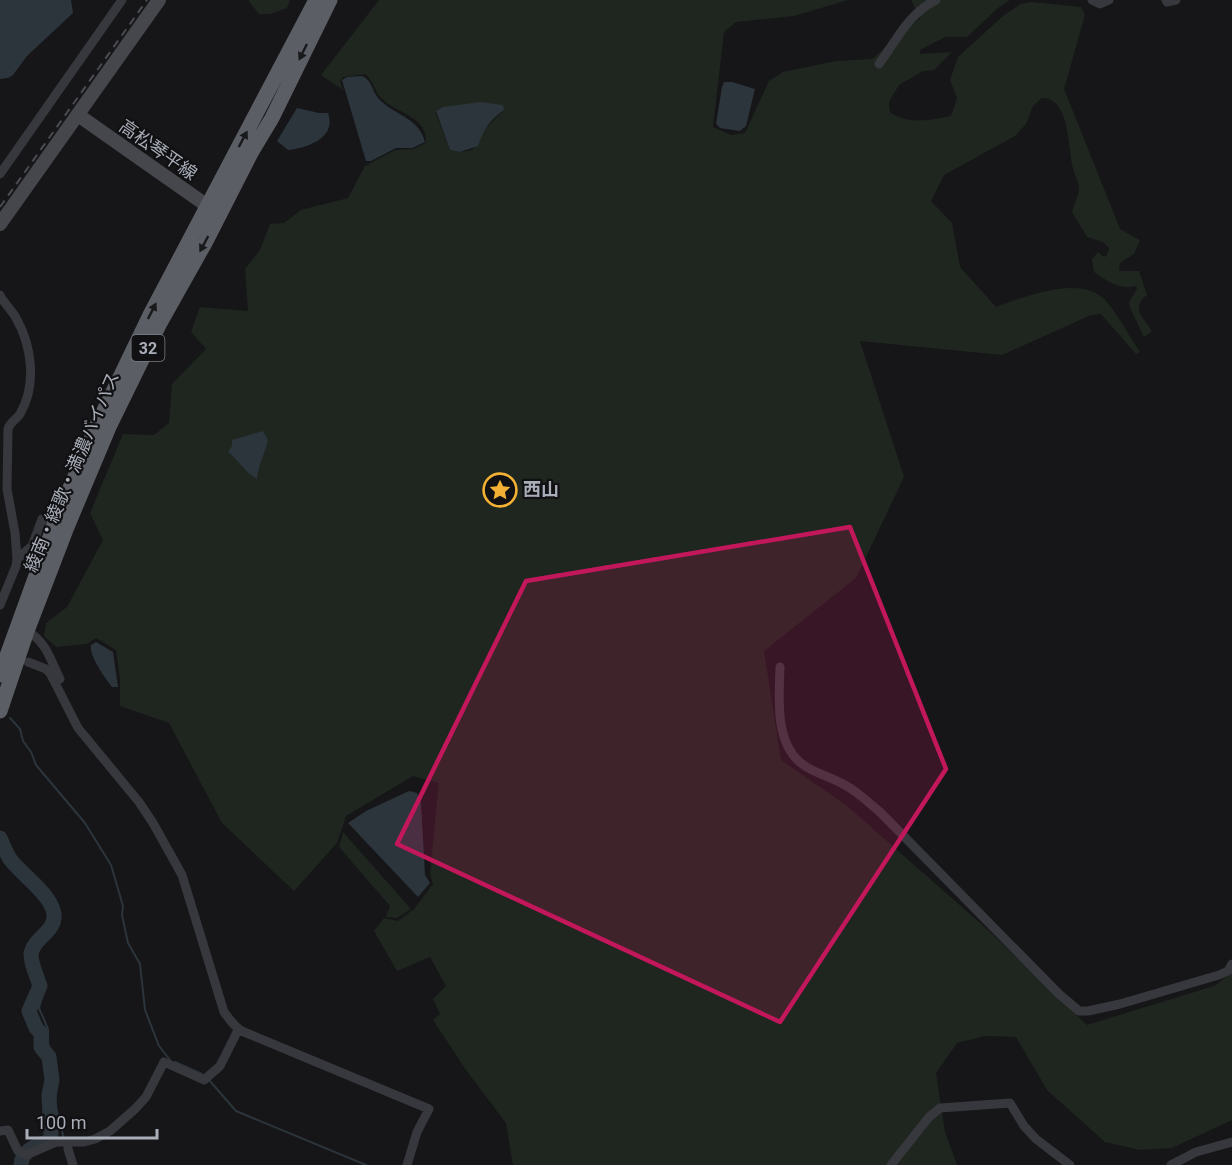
<svg xmlns="http://www.w3.org/2000/svg" width="1232" height="1165" font-family="Roboto,'Noto Sans JP',sans-serif">
	<style>
		.green { fill: #1e261f; fill-rule: evenodd }
		.water { fill: #2c353c }
		.lines { fill: none; stroke-linecap: round; stroke-linejoin: round }
		.stream { stroke: #2c353c; stroke-width: 2 }
		.river { stroke: #2c353c; stroke-width: 15 }
		.minor { stroke: #37383d; stroke-width: 9 }
		.secondary { stroke: #45474d; stroke-width: 14 }
		.trunk { stroke: #5b5e65; stroke-width: 15 }
		.rail { stroke: #4a4c52; stroke-width: 2; stroke-dasharray: 8 6; stroke-linecap: butt }
		.oneway { fill: #18191b }
		.marked { fill: #c2185b; fill-opacity: 0.2; stroke: #c2185b; stroke-width: 4.5; stroke-linejoin: round }
		.labels { text-anchor: middle; stroke-width: 4.5; stroke-linejoin: round; paint-order: stroke }
		.shield { fill: #111113; stroke: #7b7e86; stroke-width: 1.5 }
		.shield-label { font-size: 16px; font-weight: bold; fill: #a8adb8 }
		.street-label { font-size: 18px; fill: #a8adb8; stroke: #111113 }
		.poi-label { font-size: 18px; font-weight: bold; fill: #a8adb8; stroke: #111113; text-anchor: start }
	</style>
	<rect width="100%" height="100%" fill="#161618"/>
	<path class="green" d="M 248,0 L 290,0 L 287,8 L 270,14 L 259,14 Z
		M 379,0 L 848,0 L 794,16 L 736,22 L 724,32 L 713,127 L 731,135 L 745,133 L 769,81 L 783,72 L 836,61 L 872,59 L 920,18 L 911,0 L 1010,0 L 998,8 L 967,37 L 945,37 L 920,50 L 920,54 L 952,52 L 934,70 L 923,71 L 899,85 L 889,102 L 890,112 C 907,125 932,120 951,116 L 957,98 L 950,80 L 958,57 L 1004,15 L 1021,4 L 1031,2 L 1081,7 L 1085,15 L 1064,89 L 1120,229 L 1140,240 L 1134,254 L 1120,263 L 1119,271 L 1139,271 L 1147,295 C 1129,309 1145,318 1152,332 L 1144,337 L 1130,308 L 1129,302 L 1137,289 L 1136,286 C 1119,290 1107,281 1094,272 L 1092,259 L 1098,252 L 1104,257 L 1107,255 L 1109,248 L 1103,242 L 1087,237 L 1072,212 C 1074,205 1078,197 1079,190 C 1080,183 1074,175 1073,168 C 1068,149 1070,97 1042,98 L 1033,106 L 1026,124 L 1015,136 L 944,175 L 931,201 L 952,223 L 960,267 L 996,307 C 1024,297 1082,273 1106,301 C 1119,316 1129,336 1140,352 L 1136,354 L 1101,314 L 1091,315 L 1002,355 L 860,341 L 904,477 L 856,578 L 764,651 L 781,760 L 846,805 L 988,930 L 1087,1025 L 1214,986 L 1232,973 L 1232,1120 L 1172,1148 L 1140,1150 L 1105,1142 L 1047,1090 L 1016,1037 L 985,1036 L 957,1043 L 936,1073 L 945,1132 L 957,1165 L 513,1165 L 506,1123 L 466,1070 L 433,1020 L 440,1014 L 433,999 L 446,986 L 430,957 L 397,971 L 374,931 L 384,918 L 398,921 L 414,909 L 433,884 L 430,873 L 439,783 L 413,776 L 346,816 L 337,843 L 294,891 L 222,823 L 169,723 L 120,706 L 120,679 L 116,650 L 96,638 L 87,644 L 56,647 L 44,636 L 46,623 L 67,607 L 103,540 L 90,513 L 123,434 L 154,435 L 169,423 L 172,384 L 206,349 L 191,332 L 200,307 L 248,311 L 245,269 L 260,250 L 270,224 L 284,223 L 301,210 L 348,198 L 365,166 L 395,150 L 413,149 L 426,143 C 428,116 395,113 381,98 C 374,90 373,80 365,74 L 343,77 L 340,81 L 343,90 L 321,75 ZM 504,110 L 482,132 L 472,150 L 460,152 L 450,150 L 436,114 L 436,111 Z
		M 343,832 L 411,909 L 397,918 L 386,917 L 390,906 L 339,847 Z"/>
	<path class="water" d="M 0,0 L 71,0 L 73,13 L 27,56 L 13,75 L 8,78 L 0,79 Z
		M 362,76 C 372,80 372,91 378,98 C 393,115 419,117 425,142 L 412,148 L 396,148 L 371,161 L 366,161 L 342,80 L 347,77 Z
		M 724,82 L 732,82 L 755,89 L 746,126 L 740,131 L 720,128 L 716,124 L 722,87 Z
		M 481,102 L 503,105 L 504,110 C 489,121 484,129 478,146 L 460,152 L 450,150 L 436,111 L 443,107 Z
		M 297,108 L 319,113 L 328,113 C 337,138 307,148 288,150 L 277,141 Z
		M 263,431 L 268,440 C 265,454 258,465 257,479 C 244,472 239,460 228,452 L 232,446 L 232,440 Z
		M 96,642 L 113,652 L 118,687 L 112,687 C 105,678 89,656 91,645 Z
		M 409,791 L 417,793 L 421,803 L 425,875 L 430,883 L 418,897 L 348,823 L 366,811 Z"/>
	<g class="lines">
		<path class="stream" d="M 10,718 L 20,729 L 23,741 L 31,752 L 36,765 L 85,823 L 111,865 L 123,906 L 122,915 L 128,943 L 140,964 L 145,1010 L 159,1046 L 170,1060
			M 38,980 L 42,984 L 44,990 L 39,1008 L 48,1029 L 48,1043 L 56,1080 L 55,1104 L 64,1139
			M 175,1062 L 202,1074
			M 209,1080 L 236,1111 L 366,1165"/>
		<path class="river" d="M 0,838 C 3,845 6,853 10,859 C 22,875 51,894 54,914 C 56,932 33,938 31,954 C 31,965 37,976 40,986 L 29,1011 L 36,1028 L 41,1033 L 41,1047 L 49,1057 L 52,1080 L 49,1095 L 51,1135 L 50,1141 C 37,1146 22,1149 21,1165"/>
		<path class="minor" d="M 1092,0 L 1100,4 L 1109,0
			M 1166,0 L 1167,2 L 1176,0
			M 879,64 C 897,40 908,14 936,0
			M 0,174 L 122,0
			M 0,295 C 4,304 12,310 16,318 C 32,346 37,385 20,414 C 16,420 10,422 8,429 L 7,489 L 15,533 L 17,559 L 16,566 L 0,605
			M 17,559 L 32,546 L 42,519 L 55,523
			M 27,631 C 46,641 51,661 60,679
			M 28,662 L 46,669 L 50,673 L 78,728 L 139,802 L 153,823 L 182,875 L 224,1012 C 230,1020 235,1028 244,1032 L 429,1109 L 417,1132 L 407,1165
			M 780,667 C 779,699 774,746 805,766 C 817,774 831,777 843,784 C 857,791 868,802 880,812 L 1059,994 L 1079,1011 L 1088,1011 L 1120,1004 L 1219,975 L 1228,971 L 1232,964
			M 0,1131 L 8,1130 L 18,1151 L 26,1155 L 56,1142 L 84,1142 L 95,1139 L 110,1131 L 135,1109 L 146,1097 L 164,1062 L 204,1080 L 220,1066 L 238,1030
			M 68,1142 L 68,1149 L 73,1165
			M 891,1165 L 929,1117 L 940,1108 L 1010,1103 L 1024,1126 L 1036,1139 L 1070,1165
			M 1171,1165 L 1196,1152 L 1232,1142"/>
		<path class="secondary" d="M 78,115 L 216,212
			M 0,224 L 159,0"/>
		<path class="trunk" d="M 0,675 L 55,523 L 98,423 L 150,315 L 316,0
			M 0,711 L 27,631 L 67,527 L 109,427 L 160,323 L 205,243 L 251,153 L 272,118 L 330,0"/>
		<path class="rail" d="M 0,207 L 147,0"/>
	</g>
	<defs><path id="oneway-solid" d="M-6-.8H1V-3.2L6.5 0L1 3.2V.8H-6Z" transform="scale(1.5)"/></defs>
	<g class="oneway">
		<use href="#oneway-solid" transform="translate(303 52) rotate(116)"/>
		<use href="#oneway-solid" transform="translate(243 139) rotate(-62)"/>
		<use href="#oneway-solid" transform="translate(204 244) rotate(118)"/>
		<use href="#oneway-solid" transform="translate(152 311) rotate(-63)"/>
	</g>
	<path class="marked" d="M 850,527 L 946,769 L 780,1022 L 397,844 L 526,581 Z"/>
	<defs>
		<symbol id="sight-ring" viewBox="-11 -11 22 22"><circle r="9.5" fill="#111113" stroke="#f2b134" stroke-width="1.5"/><path d="M0-6L1.8-2.2L6-1.7L2.9 1.2L3.7 5.4L0 3.3L-3.7 5.4L-2.9 1.2L-6-1.7L-1.8-2.2Z" fill="#f2b134"/></symbol>
	</defs>
	<g fill-rule="evenodd">
		<use href="#sight-ring" x="481" y="471" width="38" height="38"/>
	</g>
	<g class="labels">
		<rect class="shield" x="131.5" y="335" width="33" height="26" rx="4.5"/>
		<g class="shield-label">
			<text x="148" y="354">32</text>
		</g>
		<g class="street-label">
			<text transform="translate(158 150) rotate(35)" y="6">高松琴平線</text>
			<text transform="translate(72 472) rotate(-67)" y="6">綾南・綾歌・満濃バイパス</text>
		</g>
		<g class="poi-label">
			<text x="523" y="496">西山</text>
		</g>
	</g>
	<path d="M27 1129v9h130v-9" fill="none" stroke="#a8adb8" stroke-width="3"/>
	<text x="36" y="1129" font-size="18" fill="#a8adb8" stroke="#111113" stroke-width="4.5" paint-order="stroke">100 m</text>
</svg>
